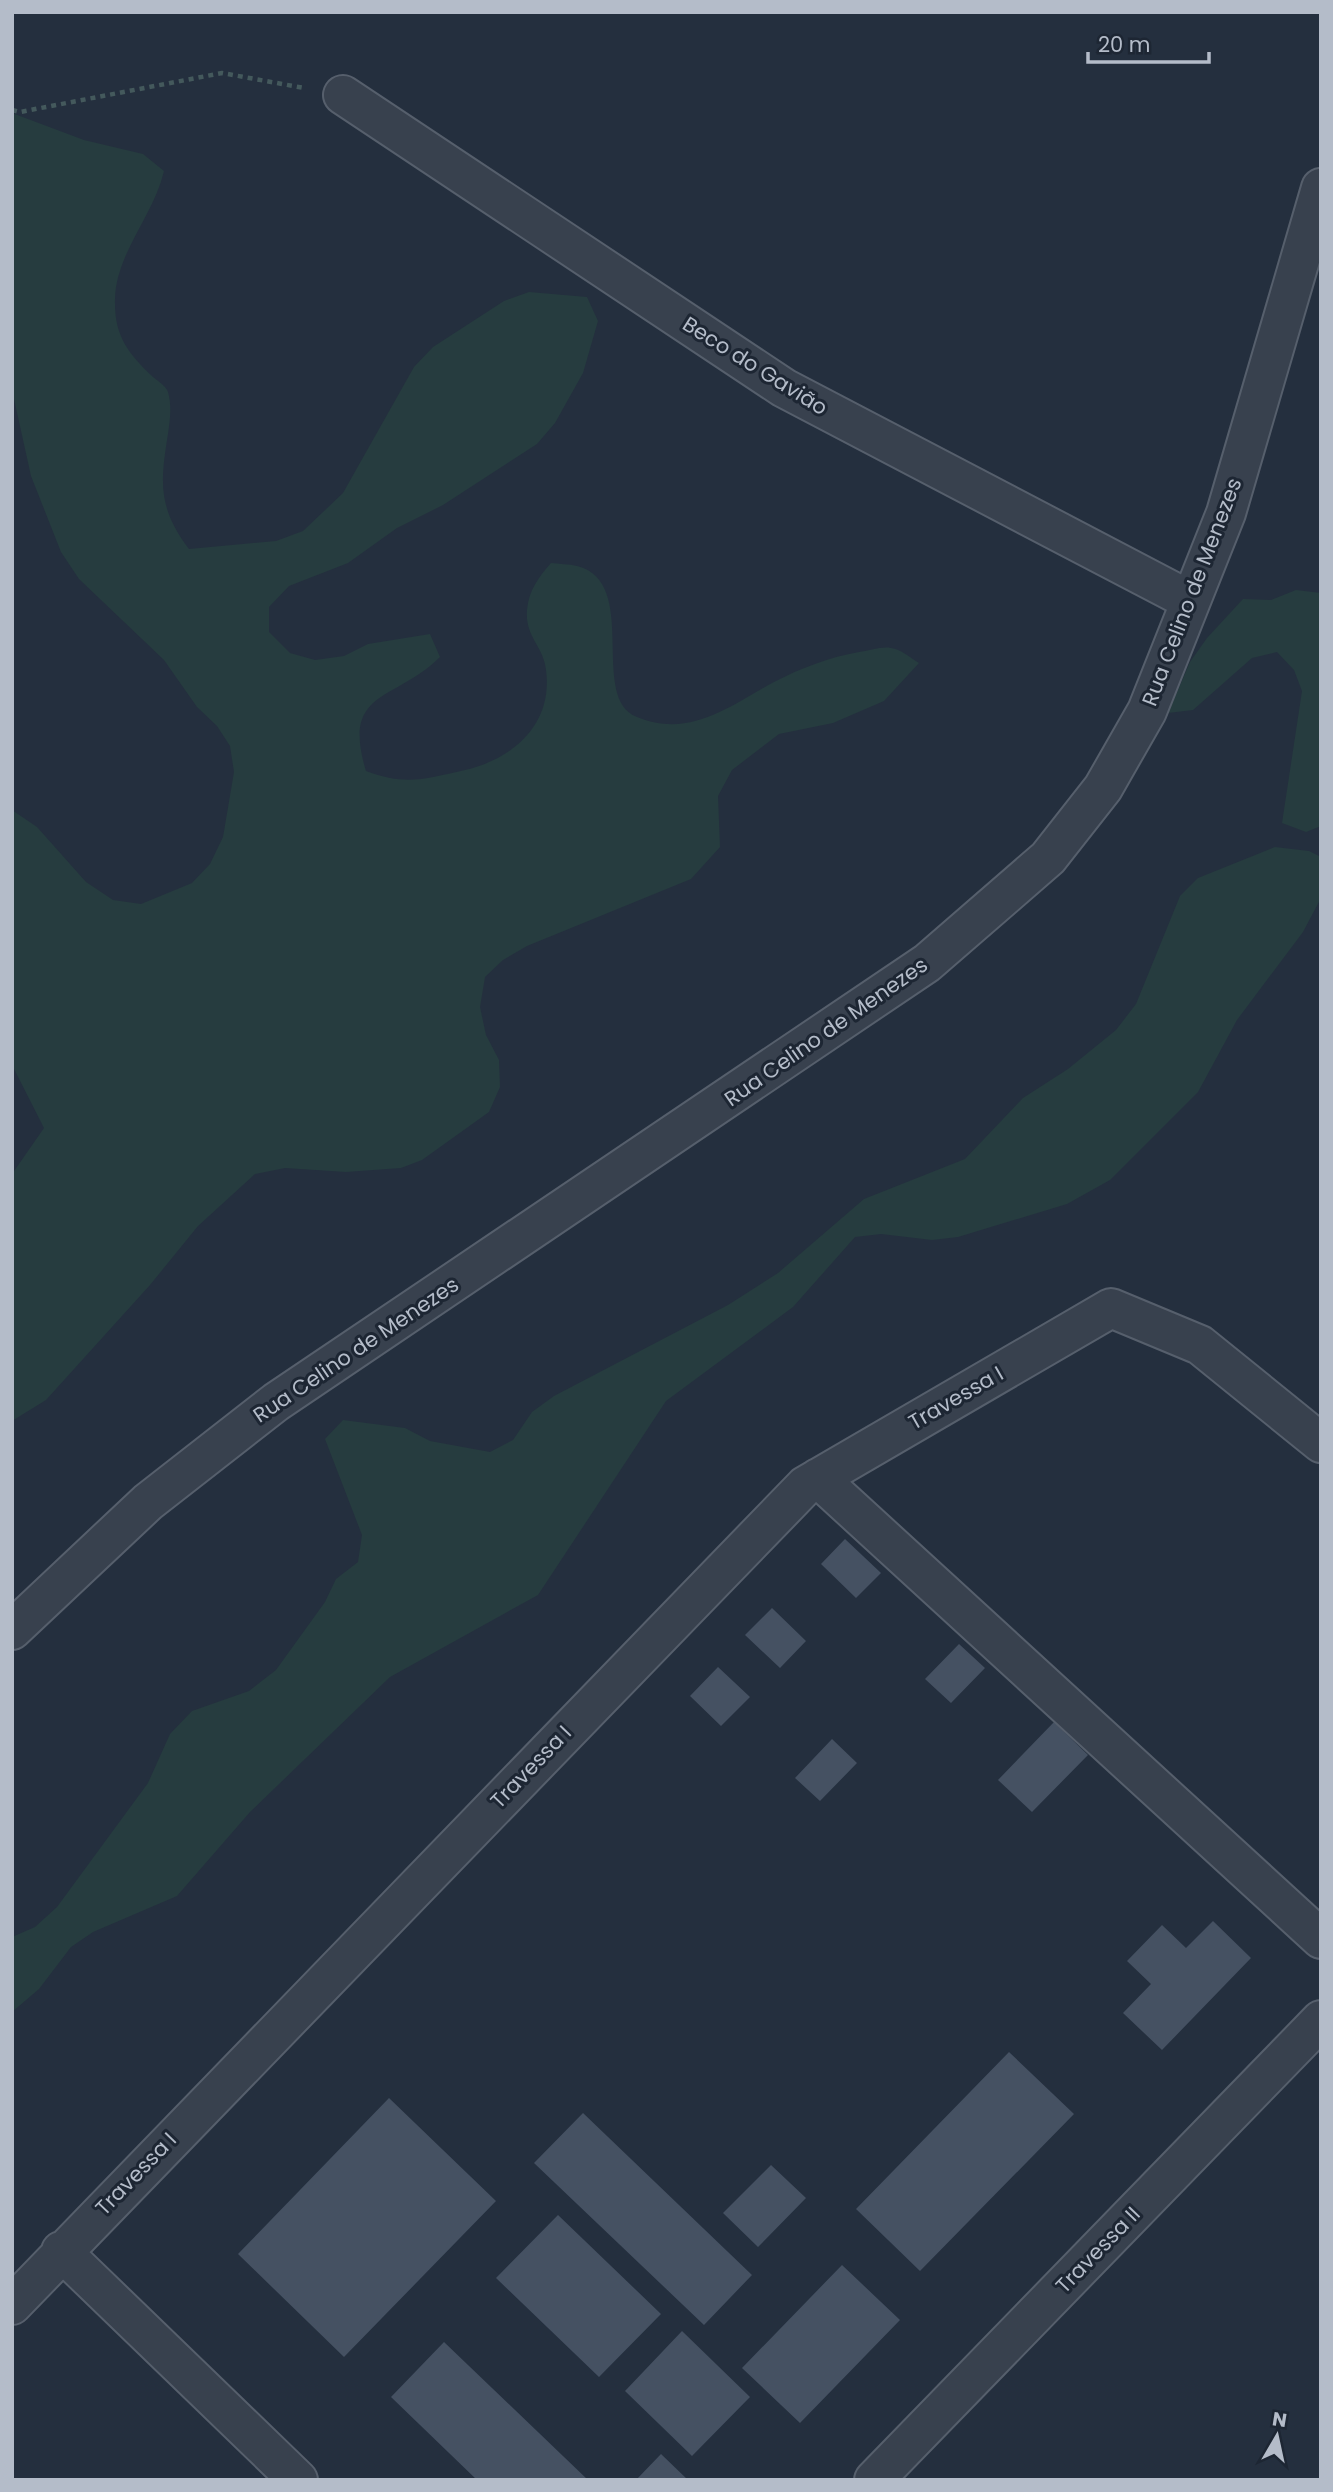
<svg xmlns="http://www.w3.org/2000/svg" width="1333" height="2492" font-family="Poppins,sans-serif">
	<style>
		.green { fill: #263c3f }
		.building { fill: #455162 }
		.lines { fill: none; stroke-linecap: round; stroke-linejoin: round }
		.minor-casing { stroke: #565f6c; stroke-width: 42 }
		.path { stroke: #44595c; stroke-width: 4.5; stroke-dasharray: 5 5; stroke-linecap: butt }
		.minor { stroke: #38414e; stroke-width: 38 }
		.labels { text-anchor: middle; stroke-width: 6; stroke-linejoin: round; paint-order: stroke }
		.street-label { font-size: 21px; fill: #b4bcc9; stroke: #1d2633 }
	</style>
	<rect width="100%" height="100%" fill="#242f3e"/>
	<path class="green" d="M 12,113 L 84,140 L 143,154 L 164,171 C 154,215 116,253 115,299 C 114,336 128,353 153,377 C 158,381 166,386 168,392 C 172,406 170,420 168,434 C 160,483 158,508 189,549 L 276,541 L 303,531 L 343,493 L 414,367 L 433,347 L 504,301 L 529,292 L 587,297 L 598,321 L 583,373 L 555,423 L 537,444 L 443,505 L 397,528 L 348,563 L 289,586 L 269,607 L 269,632 L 290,653 L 315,660 L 344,656 L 368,644 L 430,634 L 440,657 C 395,702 341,689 366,771 C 406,786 425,779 465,770 C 517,758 556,720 545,664 C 541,645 525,635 527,610 C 529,590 538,578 551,563 C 559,564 569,564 577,566 C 641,582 588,698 637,717 C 690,739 730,706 774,682 C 801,668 830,657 859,652 C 868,651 882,646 891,648 C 900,649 911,658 919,663 L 884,701 L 833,723 L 779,734 L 732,770 L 718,796 L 720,847 L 691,879 L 527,946 L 503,960 L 485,977 L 480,1007 L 486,1035 L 499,1060 L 500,1087 L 489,1112 L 422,1160 L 401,1168 L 346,1172 L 285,1168 L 255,1174 L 198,1226 L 150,1285 L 46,1400 L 12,1421 L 12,1174 L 44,1128 L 12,1065 L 12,810 L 37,827 L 86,882 L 113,900 L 141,904 L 192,883 L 210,864 L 223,837 L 234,772 L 230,746 L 217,726 L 197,707 L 164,660 L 79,579 L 61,552 L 31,476 L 12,390 Z
		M 1296,590 L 1321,593 L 1321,826 L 1306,832 L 1282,823 L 1302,691 L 1294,670 L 1277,652 L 1252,658 L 1193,710 L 1168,713 L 1190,662 L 1207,638 L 1243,599 L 1271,600 Z
		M 1275,847 L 1309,851 L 1321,857 L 1321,898 L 1303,932 L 1237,1020 L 1198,1092 L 1110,1180 L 1067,1204 L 958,1237 L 932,1240 L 881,1234 L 855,1237 L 793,1307 L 666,1401 L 538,1595 L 390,1677 L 250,1812 L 177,1896 L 93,1932 L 71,1947 L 39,1989 L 12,2012 L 12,1937 L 35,1927 L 57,1907 L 148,1783 L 170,1734 L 192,1711 L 249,1691 L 276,1670 L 325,1602 L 336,1579 L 358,1562 L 362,1535 L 325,1439 L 343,1420 L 405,1428 L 430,1441 L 490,1452 L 513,1440 L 532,1412 L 554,1396 L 728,1305 L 778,1273 L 864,1199 L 965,1159 L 1023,1098 L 1068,1069 L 1116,1030 L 1136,1004 L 1180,896 L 1198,878 Z"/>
	<path class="building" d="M 845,1539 L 881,1573 L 856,1598 L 821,1564 Z
		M 772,1608 L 806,1641 L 780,1668 L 745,1635 Z
		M 959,1644 L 985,1668 L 951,1703 L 925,1679 Z
		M 718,1667 L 750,1697 L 721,1726 L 690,1696 Z
		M 1054,1722 L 1088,1755 L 1032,1812 L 998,1780 Z
		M 832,1739 L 857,1763 L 820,1801 L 795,1778 Z
		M 1213,1921 L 1251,1958 L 1162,2050 L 1123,2013 L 1151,1984 L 1127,1961 L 1162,1925 L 1186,1948 Z
		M 1009,2052 L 1074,2114 L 920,2271 L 856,2209 Z
		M 389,2098 L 496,2201 L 344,2357 L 238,2254 Z
		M 583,2113 L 752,2275 L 704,2325 L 534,2163 Z
		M 771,2165 L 806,2198 L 758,2247 L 723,2213 Z
		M 558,2215 L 661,2314 L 599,2377 L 496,2278 Z
		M 842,2265 L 900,2320 L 800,2423 L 742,2368 Z
		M 682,2331 L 750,2397 L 692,2456 L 625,2391 Z
		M 444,2342 L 588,2480 L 477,2480 L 391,2397 Z
		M 661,2454 L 688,2480 L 636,2480 Z"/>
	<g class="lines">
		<defs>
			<path id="minor" d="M 343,95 L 784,388 L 1189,600
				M 818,1478 L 1321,1939
				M 12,1630 L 148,1502 L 276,1402 L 927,963 L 1048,858 L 1103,788 L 1147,711 L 1226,513 L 1321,188
				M 61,2251 L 298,2480
				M 12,2305 L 805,1486 L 1111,1308 L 1200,1345 L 1321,1443
				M 874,2480 L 1321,2020"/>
		</defs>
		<use href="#minor" class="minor-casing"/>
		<path class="path" d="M 12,110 L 20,112 L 222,73 L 304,88"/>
		<use href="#minor" class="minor"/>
	</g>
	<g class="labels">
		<g class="street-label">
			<text transform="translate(755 366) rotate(32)" y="7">Beco do Gavião</text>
			<text transform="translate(1192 592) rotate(-69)" y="7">Rua Celino de Menezes</text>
			<text transform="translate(826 1032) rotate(-35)" y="7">Rua Celino de Menezes</text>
			<text transform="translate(356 1350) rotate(-34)" y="7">Rua Celino de Menezes</text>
			<text transform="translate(956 1398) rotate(-30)" y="7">Travessa I</text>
			<text transform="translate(531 1767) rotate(-46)" y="7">Travessa I</text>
			<text transform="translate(136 2174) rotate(-46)" y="7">Travessa I</text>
			<text transform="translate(1098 2250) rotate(-46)" y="7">Travessa II</text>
		</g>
	</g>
	<rect width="1333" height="2492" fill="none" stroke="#b4bcc9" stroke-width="28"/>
	<g transform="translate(1277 2436) rotate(9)" stroke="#1d2633" stroke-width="5" paint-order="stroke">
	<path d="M0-5L12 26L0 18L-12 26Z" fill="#b4bcc9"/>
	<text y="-10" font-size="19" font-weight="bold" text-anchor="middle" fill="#b4bcc9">N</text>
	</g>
	<path d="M1088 52v10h121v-10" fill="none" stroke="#b4bcc9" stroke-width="3.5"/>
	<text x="1098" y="52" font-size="21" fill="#b4bcc9" stroke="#1d2633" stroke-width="5" paint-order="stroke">20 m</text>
</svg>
